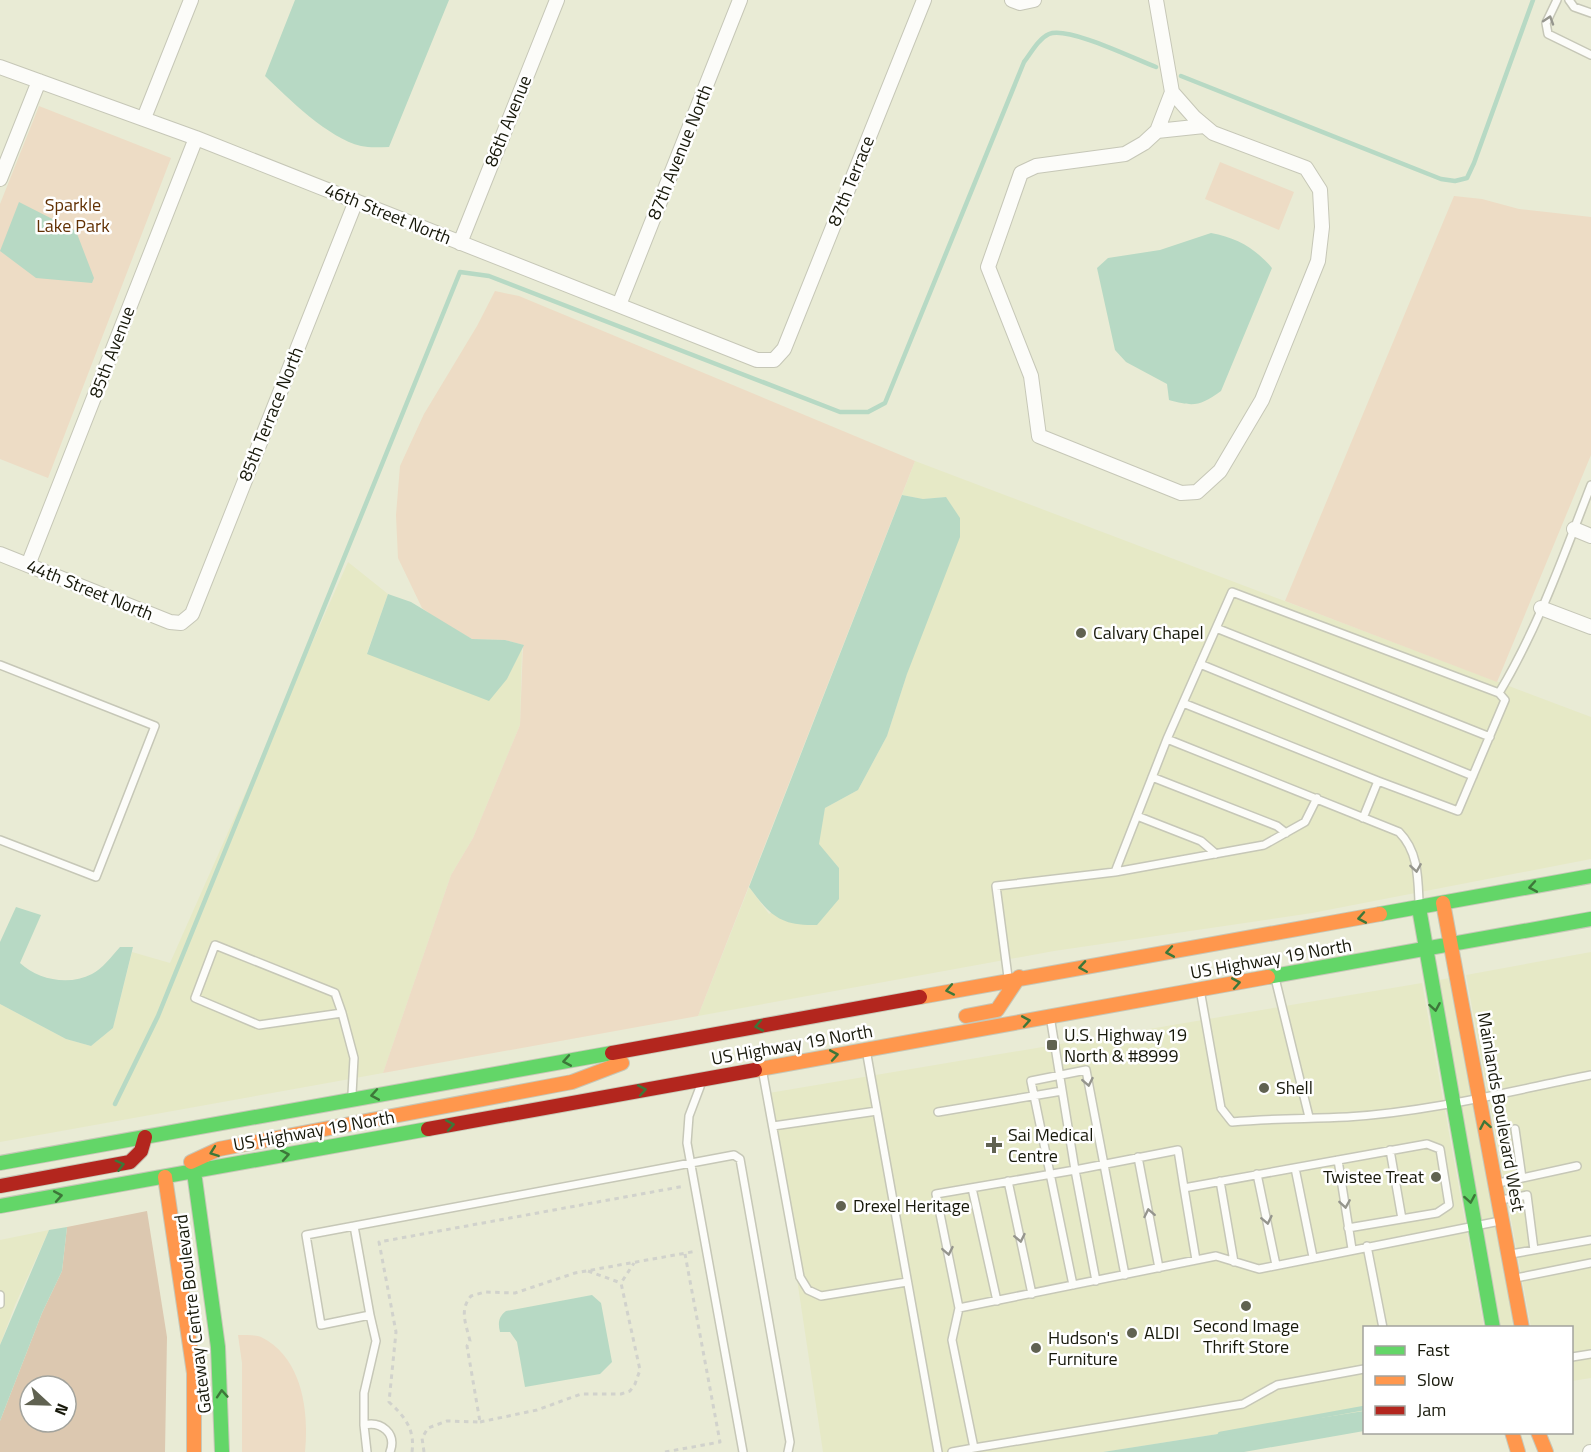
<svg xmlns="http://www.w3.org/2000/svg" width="1591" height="1452" font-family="'Titillium Web',sans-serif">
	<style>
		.built { fill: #e6e9c6 }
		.green { fill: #eddcc5 }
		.forest { fill: #dcc8b0; fill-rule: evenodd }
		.water { fill: #b7d9c4 }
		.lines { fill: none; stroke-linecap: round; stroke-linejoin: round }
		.stream { stroke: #b7d9c4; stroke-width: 4.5 }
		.lane-casing { stroke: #c6c7b7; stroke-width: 10 }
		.street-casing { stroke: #c6c7b7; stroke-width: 16 }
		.fast-casing { stroke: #c6c7b7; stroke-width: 16 }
		.slow-casing { stroke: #c6c7b7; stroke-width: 16 }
		.jam-casing { stroke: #c6c7b7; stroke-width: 16 }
		.path { stroke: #d1d2cc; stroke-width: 3; stroke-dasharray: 4.5 4.5; stroke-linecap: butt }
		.lane { stroke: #fcfcf9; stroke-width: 7 }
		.street { stroke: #fcfcf9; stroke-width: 14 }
		.fast { stroke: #63d668; stroke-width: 14 }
		.slow { stroke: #ff974d; stroke-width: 14 }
		.jam { stroke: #b3261e; stroke-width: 14 }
		.oneway { stroke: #95958d }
		.oneway2 { stroke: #3d7739 }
		.poi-dot { fill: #606251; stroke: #fff; stroke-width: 2 }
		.labels { text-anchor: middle; stroke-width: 5; stroke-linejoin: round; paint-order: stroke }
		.street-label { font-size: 18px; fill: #17180a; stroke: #fff }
		.park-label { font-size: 18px; fill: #623104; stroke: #fff }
		.poi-label { font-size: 18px; fill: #17180a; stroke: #fff; text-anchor: start }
	</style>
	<rect width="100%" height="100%" fill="#e9ebd5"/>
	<path class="built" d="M 915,461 L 1591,717 L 1591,859 L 1312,913 L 1054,951 L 698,1016 L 749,887 L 769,914 L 839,868 L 818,844 L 825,808 L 858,790 L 887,736 L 907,674 L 946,497 L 923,499 L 902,495 Z
		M 348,562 L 388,594 L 367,653 L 507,679 L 522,648 L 520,725 L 473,838 L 451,875 L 383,1073 L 0,1142 L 0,1004 L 66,1039 L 91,1046 L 113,1028 L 132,952 L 170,963 Z
		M 1591,952 L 1591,1378 L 1572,1381 L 1572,1328 L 1531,1327 L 1466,975 Z
		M 1449,978 L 1514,1327 L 1501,1327 L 1439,980 Z
		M 1422,983 L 1484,1327 L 1364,1328 L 1364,1411 L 1103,1452 L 823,1452 L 769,1093 Z
		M 49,1230 L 15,1305 L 0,1345 L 0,1240 Z"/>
	<path class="green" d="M 39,106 L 171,158 L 48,478 L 0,459 L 0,204 Z
		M 1220,162 L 1294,192 L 1279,230 L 1205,199 Z
		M 1454,196 L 1482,199 L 1519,209 L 1591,217 L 1591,455 L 1497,682 L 1285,601 Z
		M 495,291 L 519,296 L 915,461 L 698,1016 L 383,1073 L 451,875 L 473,838 L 520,725 L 523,645 L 505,640 L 472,639 L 438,620 L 422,608 L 398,558 L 396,515 L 400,466 L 424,414 L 477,326 Z
		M 238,1335 C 245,1335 256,1335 261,1337 C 303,1358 309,1412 305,1452 L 242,1452 L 242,1363 Z"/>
	<path class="forest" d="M 147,1211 L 167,1337 L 165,1452 L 0,1452 L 0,1421 L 42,1313 L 62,1271 L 67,1227 ZM 30,1386 L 66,1386 L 66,1422 L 30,1422 Z"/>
	<path class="water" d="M 295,0 L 449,0 L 389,147 C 380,147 370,148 361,146 C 328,138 289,99 265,76 Z
		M 19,202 L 76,231 L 94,278 L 92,283 L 36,278 L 0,251 Z
		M 1211,233 C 1237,238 1255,248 1272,268 L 1221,391 C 1200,406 1194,407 1169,400 L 1167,384 L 1126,362 L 1115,350 L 1097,268 L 1108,258 L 1160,250 Z
		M 902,495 L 923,499 L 946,497 L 960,518 L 960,537 L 907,674 L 887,736 L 858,790 L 825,808 L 819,844 L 839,868 L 839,899 L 817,925 C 779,926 770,915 749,887 Z
		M 388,594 L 411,602 L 472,639 L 505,640 L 524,645 L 507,679 L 489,701 L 367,654 Z
		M 16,907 L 41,915 L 20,963 C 38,980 69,986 92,974 C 102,969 112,956 120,947 L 133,947 L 113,1028 L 91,1046 L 66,1039 L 0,1004 L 0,942 Z
		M 67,1227 L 62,1271 L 42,1313 L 0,1421 L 0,1345 L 49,1230 Z
		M 592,1295 L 601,1303 L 612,1362 L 600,1374 L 525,1387 L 517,1342 L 510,1332 L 500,1332 C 498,1324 498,1317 506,1311 Z
		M 1364,1411 L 1364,1431 L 1244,1452 L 1103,1452 Z"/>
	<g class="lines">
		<path class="stream" d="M 1181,76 L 1441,179 L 1455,181 L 1467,178 L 1474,163 L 1533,0
			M 115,1104 L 158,1016 L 460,272 L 489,276 L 840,412 L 868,412 L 885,403 L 1024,62 C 1031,53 1038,39 1049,34 C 1068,26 1135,59 1156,67
			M 1220,1434 L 1364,1408"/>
		<defs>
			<path id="lane" d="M 1557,0 L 1546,23 L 1548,34 L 1591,55
				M 1569,0 L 1574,7 L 1591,13
				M 1216,628 L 1490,737
				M 1200,664 L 1473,776
				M 0,665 L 155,726 L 96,877 L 0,840
				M 1183,703 L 1378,781
				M 1167,739 L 1399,832 C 1418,851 1418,877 1419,902
				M 1152,777 L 1277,826 L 1286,833
				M 1137,816 L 1201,841 L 1216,854
				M 1363,818 L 1378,781 L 1458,811 L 1505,700 L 1499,693
				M 1115,872 L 1264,845 L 1305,822 L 1317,798
				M 1008,977 L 996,886 L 1115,872 L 1167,739 L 1232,592 L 1499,693 C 1538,628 1564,555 1591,485
				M 1276,982 L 1309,1117
				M 1201,995 L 1221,1108 L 1232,1122 C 1271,1118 1308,1119 1347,1117 C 1429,1112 1511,1091 1591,1075
				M 342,1013 L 335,993 L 215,945 L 195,998 L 259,1025 L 342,1013 L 354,1058 L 352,1094
				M 1051,1022 L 1075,1170 L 1178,1150 L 1184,1188 L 1427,1144 L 1440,1149 L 1449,1205 L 1437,1213 L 1348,1228
				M 867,1055 L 938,1452
				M 763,1074 L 800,1277 L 808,1290 L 821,1296 L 907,1282
				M 700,1087 L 689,1116 L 687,1143 L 743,1452
				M 938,1112 L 1062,1091
				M 773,1126 L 877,1111
				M 1390,1150 L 1402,1219
				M 1138,1157 L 1159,1268
				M 1338,1160 L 1352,1249
				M 1295,1168 L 1313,1257
				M 1257,1174 L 1276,1265
				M 1522,1178 L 1577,1166
				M 1008,1181 L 1032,1294
				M 1220,1181 L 1234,1262
				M 1498,1183 L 1522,1178 L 1515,1129
				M 972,1188 L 997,1301
				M 1184,1188 L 1196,1260
				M 1501,1200 L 1527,1195 L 1534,1250
				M 354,1226 L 370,1315
				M 1367,1246 L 1383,1328
				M 1511,1254 L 1591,1240
				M 1516,1278 L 1591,1263
				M 1096,1281 L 1075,1170 L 936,1194 L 959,1308 L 952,1340 L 974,1448 L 1243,1404 L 1277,1385 L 1364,1369
				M 1073,1285 L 1031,1081 L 1086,1070 L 1125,1275
				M 0,1295 L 0,1304
				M 959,1308 L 1216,1256 L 1259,1269 L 1500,1221
				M 1572,1357 L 1591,1354
				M 364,1425 L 364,1393 L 376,1341 L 370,1315 L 321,1325 L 306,1235 L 734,1155 L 740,1159 L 790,1442 L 788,1452
				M 367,1452 L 364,1425 C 381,1421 397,1433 390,1452
				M 952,1452 L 974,1448"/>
			<path id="street" d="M 1012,0 L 1020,3 L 1034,0
				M 1156,0 L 1172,92 L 1157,131 L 1144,143 L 1125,154 L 1036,166 L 1021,173 L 988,267 L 1031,376 L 1039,436 L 1181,493 L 1197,492 L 1220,471 L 1262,400 L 1318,261 L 1322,227 L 1320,190 L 1306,168 L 1213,133 L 1194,117 L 1172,92
				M 0,67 L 196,138 L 757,360 L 774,360 L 784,349 L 924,0
				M 144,118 L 191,0
				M 1157,131 L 1204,126
				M 0,179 L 39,81
				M 460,243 L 557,0
				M 619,305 L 740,0
				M 1574,529 L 1591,536
				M 0,554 L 170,622 L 181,623 L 192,614 L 356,201
				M 28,565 L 196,138
				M 1541,608 L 1591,627
				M 1590,1452 L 1591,1452"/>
			<path id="fast" d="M 1419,908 L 1493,1328
				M 1380,914 L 1591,876
				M 1268,977 L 1591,919
				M 0,1163 L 612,1053
				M 194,1172 L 218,1347 L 222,1452
				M 0,1206 L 428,1129"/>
			<path id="slow" d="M 1443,903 L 1522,1328
				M 920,997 L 1380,914
				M 966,1016 L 997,1010 L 1019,977
				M 755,1070 L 1268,977
				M 191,1162 L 219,1149 L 572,1082 L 622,1063
				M 165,1177 L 194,1373 L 194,1452
				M 1512,1432 L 1518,1452
				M 1538,1432 L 1546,1452"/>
			<path id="jam" d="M 612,1053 L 920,997
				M 428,1129 L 755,1070
				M 0,1186 L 130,1162 L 141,1151 L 145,1137"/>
		</defs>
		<use href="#lane" class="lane-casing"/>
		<use href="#street" class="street-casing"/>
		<use href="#fast" class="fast-casing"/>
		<use href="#slow" class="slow-casing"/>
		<use href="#jam" class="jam-casing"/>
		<path class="path" d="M 588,1271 L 621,1283
			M 480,1422 L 537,1410 L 581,1394 L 621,1394 L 630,1391 L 635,1384 L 640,1370 L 621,1283 L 634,1263
			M 412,1452 C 415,1429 405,1417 389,1402 L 396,1332 L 379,1242 L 685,1186
			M 424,1452 L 422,1438 L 428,1428 L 447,1421 L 480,1422 L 467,1346 L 470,1341 C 466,1324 459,1310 471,1296 L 485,1292 L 515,1293 L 575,1273 L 697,1251
			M 665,1452 L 720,1442 L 685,1254"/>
		<use href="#lane" class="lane"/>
		<use href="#street" class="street"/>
		<use href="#fast" class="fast"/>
		<use href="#slow" class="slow"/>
		<use href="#jam" class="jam"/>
	</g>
	<defs><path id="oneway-chevron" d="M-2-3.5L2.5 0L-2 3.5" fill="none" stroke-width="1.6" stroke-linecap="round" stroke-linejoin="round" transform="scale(1.5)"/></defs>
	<g class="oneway">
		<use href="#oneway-chevron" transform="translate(1549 20) rotate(-72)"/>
		<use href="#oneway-chevron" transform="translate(1416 868) rotate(81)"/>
		<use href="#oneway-chevron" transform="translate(1088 1082) rotate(79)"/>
		<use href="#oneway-chevron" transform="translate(1345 1204) rotate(81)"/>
		<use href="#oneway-chevron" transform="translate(1149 1213) rotate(-101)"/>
		<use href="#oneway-chevron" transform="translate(1267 1220) rotate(78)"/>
		<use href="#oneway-chevron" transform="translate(1020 1238) rotate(78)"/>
		<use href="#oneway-chevron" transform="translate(948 1251) rotate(79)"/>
	</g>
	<g class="oneway2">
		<use href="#oneway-chevron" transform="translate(1533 887) rotate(170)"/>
		<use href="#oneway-chevron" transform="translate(1362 918) rotate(170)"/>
		<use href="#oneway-chevron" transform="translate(1170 952) rotate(170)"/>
		<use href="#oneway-chevron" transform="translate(1083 967) rotate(171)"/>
		<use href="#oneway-chevron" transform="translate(1236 983) rotate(-10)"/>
		<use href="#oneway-chevron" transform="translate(950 990) rotate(169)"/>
		<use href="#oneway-chevron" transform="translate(1435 1007) rotate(80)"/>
		<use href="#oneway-chevron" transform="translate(1026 1021) rotate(-10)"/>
		<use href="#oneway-chevron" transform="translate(759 1026) rotate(169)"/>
		<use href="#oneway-chevron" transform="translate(834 1055) rotate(-10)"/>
		<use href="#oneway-chevron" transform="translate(567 1061) rotate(170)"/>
		<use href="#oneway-chevron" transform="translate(642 1090) rotate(-10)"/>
		<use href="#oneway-chevron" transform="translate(375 1095) rotate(170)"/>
		<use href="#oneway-chevron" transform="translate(450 1125) rotate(-10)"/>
		<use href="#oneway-chevron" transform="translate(1485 1125) rotate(-100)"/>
		<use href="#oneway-chevron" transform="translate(214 1152) rotate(160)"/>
		<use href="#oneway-chevron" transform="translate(285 1155) rotate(-10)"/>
		<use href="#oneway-chevron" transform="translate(120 1165) rotate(-15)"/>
		<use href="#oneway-chevron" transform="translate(58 1196) rotate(-10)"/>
		<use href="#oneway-chevron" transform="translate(1470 1199) rotate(80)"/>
		<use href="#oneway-chevron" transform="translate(222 1394) rotate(-94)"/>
	</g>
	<g class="poi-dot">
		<circle cx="1081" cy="633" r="6"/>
		<rect x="1046" y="1039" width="12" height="12" rx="3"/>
		<circle cx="1264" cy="1088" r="6"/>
		<path d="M991 1136h6v6h6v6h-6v6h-6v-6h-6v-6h6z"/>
		<circle cx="1436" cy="1177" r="6"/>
		<circle cx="841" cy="1206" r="6"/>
		<circle cx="1246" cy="1306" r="6"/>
		<circle cx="1132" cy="1333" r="6"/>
		<circle cx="1036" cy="1348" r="6"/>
	</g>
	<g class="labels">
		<g class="street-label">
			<text transform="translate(508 121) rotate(-68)" y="6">86th Avenue</text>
			<text transform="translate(680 152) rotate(-68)" y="6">87th Avenue North</text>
			<text transform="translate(851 181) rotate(-68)" y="6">87th Terrace</text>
			<text transform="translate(388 214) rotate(22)" y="6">46th Street North</text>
			<text transform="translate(112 352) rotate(-69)" y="6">85th Avenue</text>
			<text transform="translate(271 414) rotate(-68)" y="6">85th Terrace North</text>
			<text transform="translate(90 590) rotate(22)" y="6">44th Street North</text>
			<text transform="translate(1271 959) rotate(-10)" y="6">US Highway 19 North</text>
			<text transform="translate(792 1045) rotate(-10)" y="6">US Highway 19 North</text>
			<text transform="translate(1501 1112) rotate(80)" y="6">Mainlands Boulevard West</text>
			<text transform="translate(314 1131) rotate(-10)" y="6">US Highway 19 North</text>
			<text transform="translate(193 1314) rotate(-97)" y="6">Gateway Centre Boulevard</text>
		</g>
		<g class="park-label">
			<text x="73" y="211">Sparkle<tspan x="73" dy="21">Lake Park</tspan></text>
		</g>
		<g class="poi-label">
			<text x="1093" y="639">Calvary Chapel</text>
			<text x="1064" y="1041">U.S. Highway 19<tspan x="1064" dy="21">North &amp; #8999</tspan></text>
			<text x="1276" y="1094">Shell</text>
			<text x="1008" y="1141">Sai Medical<tspan x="1008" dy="21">Centre</tspan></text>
			<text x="1424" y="1183" text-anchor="end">Twistee Treat</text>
			<text x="853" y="1212">Drexel Heritage</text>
			<text x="1246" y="1332" text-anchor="middle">Second Image<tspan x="1246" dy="21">Thrift Store</tspan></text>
			<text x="1144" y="1339">ALDI</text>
			<text x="1048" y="1344">Hudson's<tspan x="1048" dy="21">Furniture</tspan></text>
		</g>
	</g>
	<rect x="1363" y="1326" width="210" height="108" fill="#ffffff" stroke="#a2a39d" stroke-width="1.5"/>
	<rect x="1375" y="1346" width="30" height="9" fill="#63d668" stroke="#a2a39d" stroke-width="1.5"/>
	<text x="1417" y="1356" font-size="18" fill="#17180a">Fast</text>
	<rect x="1375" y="1376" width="30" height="9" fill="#ff974d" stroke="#a2a39d" stroke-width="1.5"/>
	<text x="1417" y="1386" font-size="18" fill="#17180a">Slow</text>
	<rect x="1375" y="1406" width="30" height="9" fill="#b3261e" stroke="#a2a39d" stroke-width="1.5"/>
	<text x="1417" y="1416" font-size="18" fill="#17180a">Jam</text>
	<g transform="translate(48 1404) rotate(112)"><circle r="28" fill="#ffffff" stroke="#a2a39d" stroke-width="1.5"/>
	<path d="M0-4.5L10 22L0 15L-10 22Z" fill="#606251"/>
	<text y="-9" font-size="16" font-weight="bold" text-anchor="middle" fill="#17180a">N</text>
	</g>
</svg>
